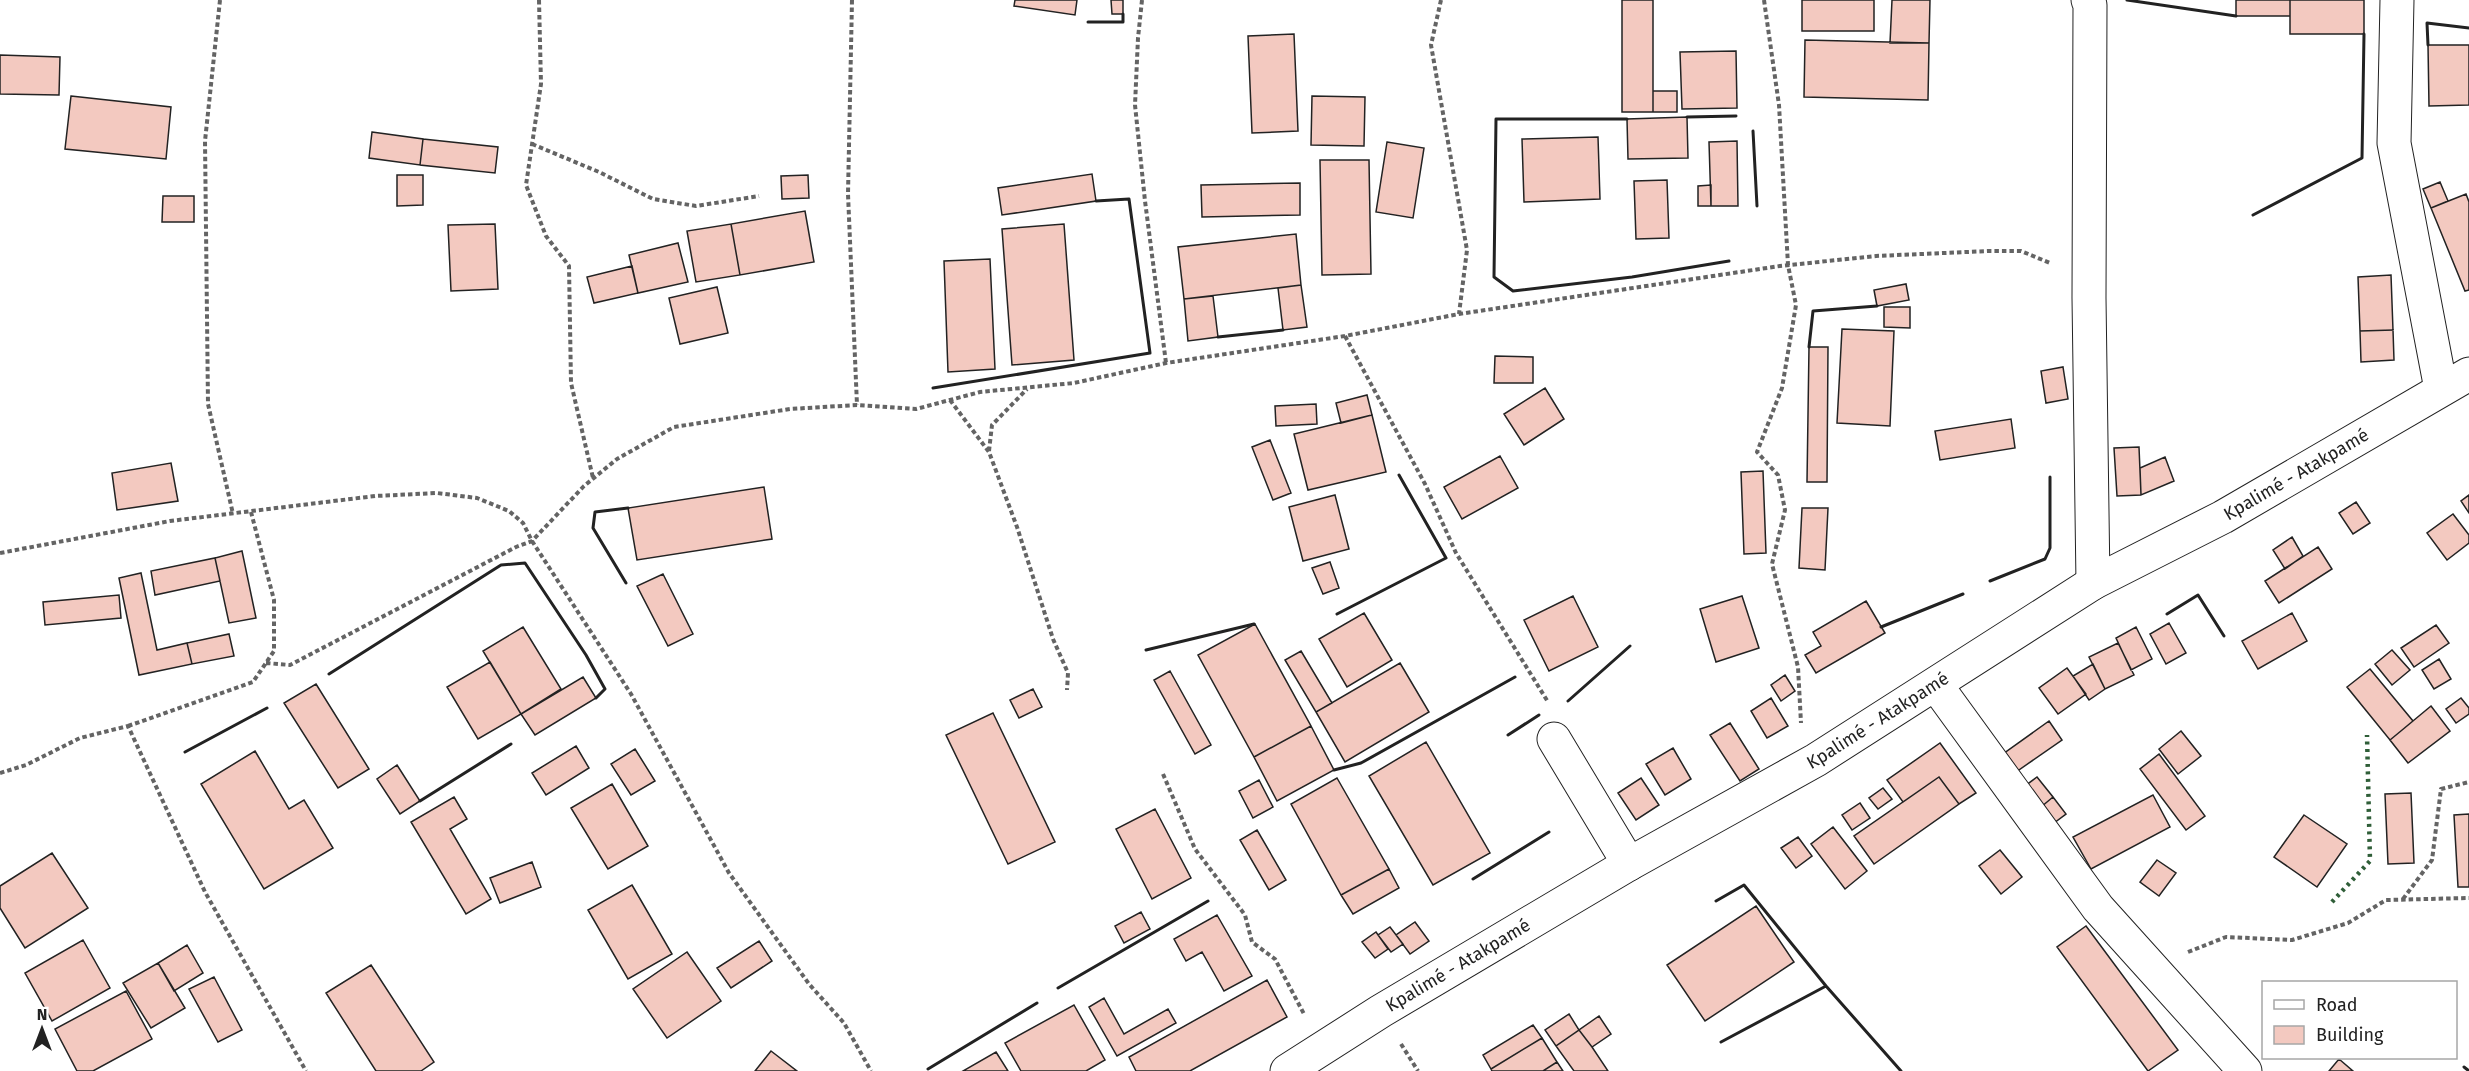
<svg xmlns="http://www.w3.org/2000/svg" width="2469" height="1071" font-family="'Fira Sans',sans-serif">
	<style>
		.building { fill: #f3c9c0; stroke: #222; stroke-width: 1.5 }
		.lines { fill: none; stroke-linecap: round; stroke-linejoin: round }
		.street-casing { stroke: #222; stroke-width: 35 }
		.primary-casing { stroke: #222; stroke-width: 35 }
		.path { stroke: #646464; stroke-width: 4; stroke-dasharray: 4.5 3; stroke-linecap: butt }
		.street { stroke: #fff; stroke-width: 33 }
		.primary { stroke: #fff; stroke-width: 33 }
		.hedge { stroke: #2f5e38; stroke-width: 4.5; stroke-dasharray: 3 4.5; stroke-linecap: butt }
		.wall { stroke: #222; stroke-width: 3 }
		.labels { text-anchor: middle; stroke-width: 4.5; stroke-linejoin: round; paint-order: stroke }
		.street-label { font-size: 18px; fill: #222; stroke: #fff }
	</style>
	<rect width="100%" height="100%" fill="#fff"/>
	<path class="building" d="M 1015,0 L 1077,0 L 1075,15 L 1014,6 Z
		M 1111,0 L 1123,0 L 1123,14 L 1112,14 Z
		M 1622,0 L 1653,0 L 1653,112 L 1622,112 Z
		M 1802,0 L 1874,0 L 1874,31 L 1802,31 Z
		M 1892,0 L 1930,0 L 1929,43 L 1890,43 Z
		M 2236,0 L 2290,0 L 2290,16 L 2236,16 Z
		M 2290,0 L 2364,0 L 2364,34 L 2290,34 Z
		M 1294,34 L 1298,131 L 1252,133 L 1248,36 Z
		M 1805,40 L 1929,43 L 1928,100 L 1804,97 Z
		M 2428,45 L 2469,45 L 2469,105 L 2429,106 Z
		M 1736,51 L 1737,108 L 1682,109 L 1680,52 Z
		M 0,55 L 60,57 L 59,95 L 0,94 Z
		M 1653,91 L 1677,91 L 1677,112 L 1653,112 Z
		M 71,96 L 171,107 L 166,159 L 65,149 Z
		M 1312,96 L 1365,97 L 1364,146 L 1311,145 Z
		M 1687,117 L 1688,158 L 1628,159 L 1627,119 Z
		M 372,132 L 423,139 L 420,165 L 369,158 Z
		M 1598,137 L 1600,199 L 1524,202 L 1522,139 Z
		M 423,139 L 498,147 L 495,173 L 420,165 Z
		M 1737,141 L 1738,206 L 1711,206 L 1709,142 Z
		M 1387,142 L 1424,148 L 1413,218 L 1376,212 Z
		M 1320,160 L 1369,160 L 1371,274 L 1322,275 Z
		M 1092,174 L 1096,201 L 1002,215 L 998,188 Z
		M 397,175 L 423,175 L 423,205 L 397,206 Z
		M 808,175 L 809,198 L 782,199 L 781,176 Z
		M 1667,180 L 1669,238 L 1636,239 L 1634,181 Z
		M 2440,182 L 2448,201 L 2431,208 L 2423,189 Z
		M 1300,183 L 1300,215 L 1202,217 L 1201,185 Z
		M 1711,185 L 1711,206 L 1698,206 L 1698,186 Z
		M 2466,194 L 2469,202 L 2469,290 L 2465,291 L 2431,208 Z
		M 163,196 L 194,196 L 194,222 L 162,222 Z
		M 805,211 L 814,262 L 740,275 L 731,224 Z
		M 495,224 L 498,289 L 451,291 L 448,225 Z
		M 731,224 L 740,275 L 696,282 L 687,231 Z
		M 1064,224 L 1074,360 L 1012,365 L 1002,229 Z
		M 1296,234 L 1301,285 L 1184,299 L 1178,247 Z
		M 678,243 L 688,282 L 638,293 L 629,255 Z
		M 990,259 L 995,369 L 948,372 L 944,261 Z
		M 632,266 L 638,293 L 594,303 L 587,277 Z
		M 2391,275 L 2393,330 L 2360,331 L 2358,277 Z
		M 1906,284 L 1909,300 L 1877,306 L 1874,290 Z
		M 1301,285 L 1307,327 L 1283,330 L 1278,288 Z
		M 717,287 L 728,333 L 680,344 L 669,298 Z
		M 1213,296 L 1218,337 L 1188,341 L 1184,299 Z
		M 1884,307 L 1910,307 L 1910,328 L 1884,327 Z
		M 1842,329 L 1894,331 L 1890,426 L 1837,423 Z
		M 2393,330 L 2394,360 L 2361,362 L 2360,331 Z
		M 1809,347 L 1828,347 L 1827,482 L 1807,482 Z
		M 1495,356 L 1533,357 L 1533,383 L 1494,383 Z
		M 2063,367 L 2068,399 L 2046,403 L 2041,371 Z
		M 1545,388 L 1564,419 L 1524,445 L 1504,414 Z
		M 1367,395 L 1372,415 L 1341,423 L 1336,403 Z
		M 1316,404 L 1317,424 L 1276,426 L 1275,406 Z
		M 1372,415 L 1386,472 L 1308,490 L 1294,434 Z
		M 2011,419 L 2015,448 L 1940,460 L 1935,431 Z
		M 1270,440 L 1291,493 L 1273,500 L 1252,447 Z
		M 2139,447 L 2141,495 L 2117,496 L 2114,448 Z
		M 1500,456 L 1518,488 L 1462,519 L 1444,487 Z
		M 2165,457 L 2174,481 L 2141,495 L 2140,468 Z
		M 171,463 L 178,501 L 117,510 L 112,473 Z
		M 1763,471 L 1766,553 L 1744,554 L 1741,472 Z
		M 764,487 L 772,539 L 637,560 L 628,508 Z
		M 1335,495 L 1349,549 L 1303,561 L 1289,507 Z
		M 2469,495 L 2469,513 L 2461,501 Z
		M 2356,502 L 2370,523 L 2353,534 L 2339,513 Z
		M 1802,508 L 1828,508 L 1825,570 L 1799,568 Z
		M 2453,514 L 2469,535 L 2469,543 L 2447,560 L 2427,533 Z
		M 2292,537 L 2303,556 L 2285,569 L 2273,550 Z
		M 2318,547 L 2332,569 L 2279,603 L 2265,581 Z
		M 242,551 L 256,618 L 229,623 L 215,558 Z
		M 215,558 L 220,581 L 155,595 L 151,571 Z
		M 1330,562 L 1339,588 L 1323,594 L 1312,568 Z
		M 141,573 L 157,650 L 187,643 L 192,664 L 139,675 L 119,578 Z
		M 663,574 L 693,634 L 668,646 L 637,586 Z
		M 119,595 L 121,618 L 45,625 L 43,602 Z
		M 1573,596 L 1598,647 L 1549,671 L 1524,620 Z
		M 1742,596 L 1759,648 L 1716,662 L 1700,609 Z
		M 1866,601 L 1885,633 L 1816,673 L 1805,655 L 1821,646 L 1813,632 Z
		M 1364,613 L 1392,660 L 1347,687 L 1319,639 Z
		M 2292,613 L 2307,641 L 2258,669 L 2242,641 Z
		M 2169,623 L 2186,653 L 2166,664 L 2150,634 Z
		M 1255,624 L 1311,726 L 1254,757 L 1198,655 Z
		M 2436,625 L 2449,643 L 2414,667 L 2401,648 Z
		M 523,627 L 561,689 L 521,714 L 483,651 Z
		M 2136,627 L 2152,659 L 2131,670 L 2116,638 Z
		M 229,634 L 234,656 L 192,664 L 187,643 Z
		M 2118,643 L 2134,675 L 2105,689 L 2089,657 Z
		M 2392,650 L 2410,670 L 2392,685 L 2375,664 Z
		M 1301,651 L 1332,703 L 1316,712 L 1285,660 Z
		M 2439,659 L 2451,679 L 2434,689 L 2422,670 Z
		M 490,662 L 521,714 L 478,739 L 447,687 Z
		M 1400,663 L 1429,712 L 1345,762 L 1316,712 Z
		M 2093,664 L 2105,689 L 2089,700 L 2073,676 Z
		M 2067,668 L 2086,694 L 2058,714 L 2039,688 Z
		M 2370,669 L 2413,721 L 2390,740 L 2347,687 Z
		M 1170,671 L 1211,745 L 1195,754 L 1154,680 Z
		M 1785,675 L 1795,691 L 1781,701 L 1771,685 Z
		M 583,677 L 596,698 L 535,735 L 521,714 Z
		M 316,684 L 369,769 L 338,788 L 284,703 Z
		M 1033,689 L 1042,707 L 1019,718 L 1010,700 Z
		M 1771,698 L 1788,726 L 1767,738 L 1751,711 Z
		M 2461,698 L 2469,708 L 2469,714 L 2456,723 L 2446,709 Z
		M 2431,706 L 2450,731 L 2408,763 L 2390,740 Z
		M 993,713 L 1055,842 L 1008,864 L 946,735 Z
		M 2049,721 L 2062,740 L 2016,772 L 2003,754 Z
		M 1730,723 L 1759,769 L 1740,781 L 1710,735 Z
		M 1311,726 L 1334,770 L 1277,801 L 1254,757 Z
		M 2181,731 L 2201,756 L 2178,774 L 2159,749 Z
		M 1426,742 L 1490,853 L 1433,885 L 1369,776 Z
		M 1940,743 L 1976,793 L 1959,804 L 1939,777 L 1903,802 L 1887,780 Z
		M 576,746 L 589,768 L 546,795 L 532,773 Z
		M 1673,748 L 1691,779 L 1665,795 L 1646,764 Z
		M 635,749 L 655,781 L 631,795 L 611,764 Z
		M 255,751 L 289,809 L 304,800 L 333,848 L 264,889 L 201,784 Z
		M 2159,754 L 2205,816 L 2186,830 L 2140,769 Z
		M 397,765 L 420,801 L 400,814 L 377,779 Z
		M 1939,777 L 1959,804 L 1874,864 L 1854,836 Z
		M 2037,777 L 2053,797 L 2041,807 L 2025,786 Z
		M 1337,778 L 1389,869 L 1341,895 L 1291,804 Z
		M 1641,778 L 1659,805 L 1636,820 L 1618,793 Z
		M 1259,780 L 1273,807 L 1253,818 L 1239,791 Z
		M 612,784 L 648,846 L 608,869 L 571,808 Z
		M 1883,788 L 1892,799 L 1878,809 L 1869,798 Z
		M 2411,793 L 2414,863 L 2388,864 L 2385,794 Z
		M 2153,795 L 2170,827 L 2091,869 L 2073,837 Z
		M 454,797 L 467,819 L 450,829 L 491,899 L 466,914 L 411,822 Z
		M 2053,797 L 2066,814 L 2054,823 L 2041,807 Z
		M 1860,803 L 1870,818 L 1852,830 L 1842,815 Z
		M 1155,809 L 1191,878 L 1152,899 L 1116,829 Z
		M 2469,814 L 2469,887 L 2458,887 L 2454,815 Z
		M 2304,815 L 2347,844 L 2317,887 L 2274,857 Z
		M 1833,827 L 1867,871 L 1845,889 L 1811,844 Z
		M 1257,830 L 1286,880 L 1269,890 L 1240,840 Z
		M 1798,837 L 1812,856 L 1796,868 L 1781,848 Z
		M 2000,850 L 2022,877 L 2001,894 L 1979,866 Z
		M 52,853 L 88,908 L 25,948 L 0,908 L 0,886 Z
		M 2157,860 L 2176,873 L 2159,896 L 2140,882 Z
		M 532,862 L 541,887 L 500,903 L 490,878 Z
		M 1389,869 L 1399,888 L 1353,914 L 1341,895 Z
		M 632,885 L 672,954 L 628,979 L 588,910 Z
		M 1756,906 L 1794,962 L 1705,1021 L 1667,965 Z
		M 1141,912 L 1150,929 L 1124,943 L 1115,926 Z
		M 1217,915 L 1252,976 L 1224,991 L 1202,952 L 1186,961 L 1174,939 Z
		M 1415,922 L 1429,941 L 1410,954 L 1396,935 Z
		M 2086,926 L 2178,1050 L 2148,1071 L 2057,947 Z
		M 1390,927 L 1403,944 L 1391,952 L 1378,935 Z
		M 1376,932 L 1388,949 L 1375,958 L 1362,942 Z
		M 83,940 L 110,988 L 52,1021 L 25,973 Z
		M 759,941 L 772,961 L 731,988 L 717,968 Z
		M 187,945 L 203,973 L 174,991 L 158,963 Z
		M 687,952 L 721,1001 L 667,1038 L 633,989 Z
		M 158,963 L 185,1008 L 151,1028 L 123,983 Z
		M 371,965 L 434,1062 L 421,1071 L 376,1071 L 326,993 Z
		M 214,977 L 242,1030 L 218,1042 L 189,989 Z
		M 1267,980 L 1287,1017 L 1190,1071 L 1136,1071 L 1129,1057 Z
		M 126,991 L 152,1039 L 93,1071 L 77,1071 L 55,1029 Z
		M 1104,998 L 1124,1034 L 1168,1009 L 1176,1023 L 1117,1056 L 1089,1007 Z
		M 1074,1005 L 1105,1060 L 1086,1071 L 1021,1071 L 1005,1043 Z
		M 1569,1014 L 1579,1030 L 1556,1046 L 1545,1030 Z
		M 1599,1016 L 1611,1034 L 1592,1047 L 1579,1030 Z
		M 1533,1025 L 1542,1038 L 1491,1069 L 1483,1055 Z
		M 1579,1030 L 1592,1047 L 1608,1071 L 1574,1071 L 1556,1046 Z
		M 1542,1038 L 1557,1062 L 1543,1071 L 1492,1071 L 1491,1069 Z
		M 771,1051 L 797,1071 L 755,1071 Z
		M 996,1052 L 1008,1071 L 963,1071 Z
		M 2339,1059 L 2353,1071 L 2329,1071 Z
		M 1557,1062 L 1563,1071 L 1543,1071 Z"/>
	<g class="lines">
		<defs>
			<path id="street" d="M 2088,0 L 2090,5 L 2089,298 L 2093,583
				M 2397,0 L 2394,143 L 2441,389
				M 1936,685 L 2098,908 L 2245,1071
				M 1554,739 L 1629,864"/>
			<g id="primary">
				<path id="s1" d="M 1287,1071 L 1381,1011 L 1629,864 L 1816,760 L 2093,583 L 2223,517 L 2469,374"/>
			</g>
		</defs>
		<use href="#street" class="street-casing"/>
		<use href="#primary" class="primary-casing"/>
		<path class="path" d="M 220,0 L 205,141 L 208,404 L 233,514
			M 539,0 L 541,84 L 526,185 L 546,236 L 569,266 L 571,383 L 593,478
			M 852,0 L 848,194 L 857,405
			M 1142,0 L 1138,38 L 1135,105 L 1145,201 L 1166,363
			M 1441,0 L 1431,45 L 1467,250 L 1459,314
			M 1764,0 L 1779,105 L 1788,265 L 1796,305 L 1782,388 L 1757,452 L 1778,475 L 1785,510 L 1772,564 L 1798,667 L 1801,723
			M 532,144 L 599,172 L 653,199 L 696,206 L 759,196
			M 1345,336 L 1425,484 L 1456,553 L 1548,702
			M 950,400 L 989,452 L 1017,527 L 1053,639 L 1068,673 L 1067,690
			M 989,451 L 992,425 L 1027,389
			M 0,553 L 170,521 L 375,496 L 437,493 L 477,498 L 509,511 L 523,523 L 532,541 L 631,694 L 729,873 L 809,984 L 844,1023 L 871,1071
			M 266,663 L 290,665 L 516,547 L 532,541 L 584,486 L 617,459 L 674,427 L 790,409 L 857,405 L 916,409 L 980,392 L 1074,383 L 1166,363 L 1345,336 L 1459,314 L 1780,266 L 1876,256 L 1989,251 L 2021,251 L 2050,263
			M 128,726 L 253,682 L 274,651 L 274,600 L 251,512
			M 0,773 L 26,765 L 80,738 L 128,726 L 205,892 L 306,1071
			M 1163,774 L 1195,849 L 1245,915 L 1252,942 L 1275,959 L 1304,1014
			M 2403,899 L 2432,860 L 2441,789 L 2469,782
			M 2188,952 L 2226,937 L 2292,940 L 2348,923 L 2386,900 L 2469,898
			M 1401,1044 L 1418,1071"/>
		<use href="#street" class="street"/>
		<use href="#primary" class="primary"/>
		<path class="hedge" d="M 2332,902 L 2370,861 L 2367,735"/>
		<path class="wall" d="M 2127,0 L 2236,16
			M 1088,22 L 1123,22 L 1123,14
			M 2428,45 L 2427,23 L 2469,28
			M 1687,117 L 1736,116
			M 1627,119 L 1496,119 L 1494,277 L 1513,291 L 1632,277 L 1729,261
			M 1753,131 L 1757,206
			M 2253,215 L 2362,158 L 2364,34
			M 1218,337 L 1283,330
			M 1809,347 L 1813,311 L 1877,306
			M 933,388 L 1150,353 L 1129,199 L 1096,201
			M 1990,581 L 2045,559 L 2050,548 L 2050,477
			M 626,583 L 593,528 L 595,512 L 628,508
			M 1337,614 L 1446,558 L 1399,475
			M 2167,614 L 2198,595 L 2224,636
			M 1881,627 L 1963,594
			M 1146,650 L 1254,624
			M 329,674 L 501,565 L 525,563 L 586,655 L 605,689 L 596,698
			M 1568,701 L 1630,646
			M 1508,735 L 1539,715
			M 185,752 L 267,708
			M 1334,770 L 1361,763 L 1515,677
			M 420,801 L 511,744
			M 1473,879 L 1549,832
			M 1716,901 L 1744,885 L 1826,986 L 1901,1071
			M 1058,988 L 1208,901
			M 1721,1042 L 1826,986
			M 2464,1067 L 2469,1071
			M 928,1069 L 1037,1003"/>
	</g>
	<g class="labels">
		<g class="street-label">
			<text dy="6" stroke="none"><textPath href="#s1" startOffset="1173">Kpalimé - Atakpamé</textPath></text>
			<text dy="6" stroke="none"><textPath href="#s1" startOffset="687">Kpalimé - Atakpamé</textPath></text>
			<text dy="6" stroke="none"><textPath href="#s1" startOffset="201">Kpalimé - Atakpamé</textPath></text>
		</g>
	</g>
	<rect x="2262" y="981" width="195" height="78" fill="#ffffff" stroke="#a7a7a7" stroke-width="1.5"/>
	<rect x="2274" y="1000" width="30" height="9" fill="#ffffff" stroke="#a7a7a7" stroke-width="1.5"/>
	<text x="2316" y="1011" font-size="18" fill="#222222">Road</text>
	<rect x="2274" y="1026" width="30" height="18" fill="#f3c9c0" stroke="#a7a7a7" stroke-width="1.5"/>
	<text x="2316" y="1041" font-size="18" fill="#222222">Building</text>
	<g transform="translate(42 1029)" stroke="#ffffff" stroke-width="4.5" paint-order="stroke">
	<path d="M0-4.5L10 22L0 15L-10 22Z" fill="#222222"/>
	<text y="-9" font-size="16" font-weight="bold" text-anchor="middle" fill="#222222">N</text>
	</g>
</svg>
